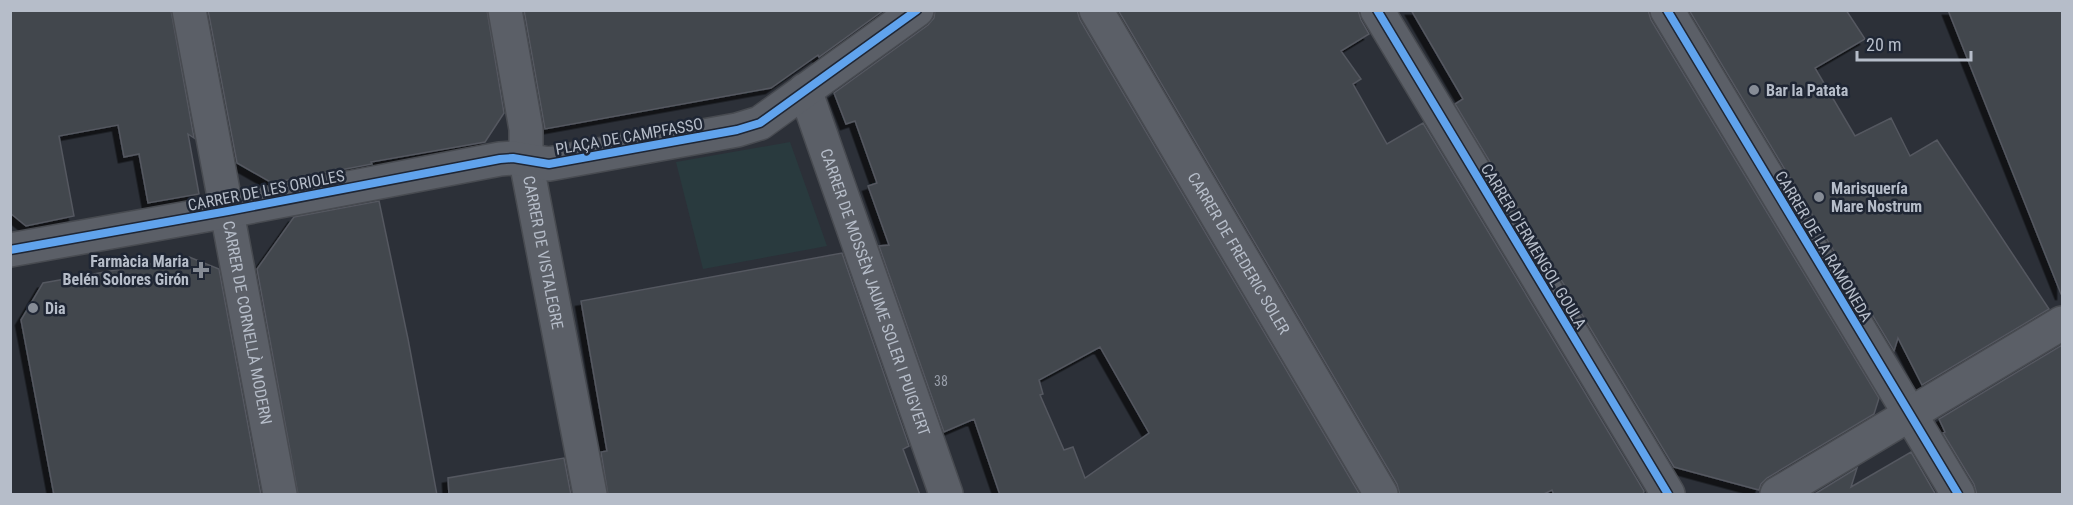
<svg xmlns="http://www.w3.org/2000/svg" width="2073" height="505" font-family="'Roboto Condensed',sans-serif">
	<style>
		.green { fill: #293a3e }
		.building { fill: #43464d; stroke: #545860; stroke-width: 1.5; fill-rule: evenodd; filter: url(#shadow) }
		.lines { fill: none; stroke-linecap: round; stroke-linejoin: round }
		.minor-casing { stroke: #484b51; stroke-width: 36 }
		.minor { stroke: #5b5f67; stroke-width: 33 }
		.cycleway-casing { stroke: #1f2634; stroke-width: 11 }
		.cycleway { stroke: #60a3ed; stroke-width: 8 }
		.poi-dot { fill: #868c96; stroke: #1f2634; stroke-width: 2 }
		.labels { text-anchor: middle; stroke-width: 5; stroke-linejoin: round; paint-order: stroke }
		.number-label { font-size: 14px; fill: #999faa }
		.poi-label { font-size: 16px; font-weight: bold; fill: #b6bdc9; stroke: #1f2634; text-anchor: start }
		.street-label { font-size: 16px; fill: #b6bdc9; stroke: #1f2634 }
	</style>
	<defs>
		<filter id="shadow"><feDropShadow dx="-5.5" dy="5.5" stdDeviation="0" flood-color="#0009"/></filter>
	</defs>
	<rect width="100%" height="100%" fill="#2c3038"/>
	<path class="green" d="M 790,142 L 827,246 L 703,269 L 676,162 Z"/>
	<path class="building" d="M 10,10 L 171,10 L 194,138 L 188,134 L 199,194 L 148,203 L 139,154 L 124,157 L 118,125 L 59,136 L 74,216 L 26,226 L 10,213 Z
		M 208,10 L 487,10 L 504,113 L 485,142 L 371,162 L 372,164 L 272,183 L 237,163 Z
		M 524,10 L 884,10 L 819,57 L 818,55 L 771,88 L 545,129 Z
		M 935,10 L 1077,10 L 1080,20 L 1360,495 L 1000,495 L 974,419 L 944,432 L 879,246 L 889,245 L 868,186 L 877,183 L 855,121 L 846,124 L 834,93 L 928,25 L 934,18 ZM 1100,347 L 1149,433 L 1085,478 L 1073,447 L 1064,450 L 1040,395 L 1043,394 L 1039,380 Z
		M 1118,10 L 1358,10 L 1361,20 L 1369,34 L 1341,51 L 1361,79 L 1353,84 L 1387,144 L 1423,123 L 1644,491 L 1643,495 L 1554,495 L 1552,490 L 1542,495 L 1400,495 L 1397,484 Z
		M 1411,10 L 1648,10 L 1651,20 L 1879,398 L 1874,414 L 1767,478 L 1761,484 L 1759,490 L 1674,467 L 1455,104 L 1463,99 Z
		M 1689,10 L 1846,10 L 1865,39 L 1815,68 L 1855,136 L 1891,118 L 1910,156 L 1937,140 L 2049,309 L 1922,385 L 1898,338 L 1894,351 Z
		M 1948,10 L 2062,10 L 2062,294 L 2061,294 Z
		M 379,201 L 408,339 L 437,495 L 298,495 L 257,269 L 294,217 Z
		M 842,253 L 909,446 L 903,449 L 920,495 L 608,495 L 601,452 L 607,451 L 581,301 Z
		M 189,257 L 219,269 L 261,495 L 54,495 L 21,320 L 43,283 Z
		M 2062,345 L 2062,495 L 1977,495 L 1974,484 L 1943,433 L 1945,432 L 1939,419 Z
		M 1911,452 L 1936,495 L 1813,495 L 1857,468 L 1851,487 Z
		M 564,458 L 571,495 L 449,495 L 448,478 Z"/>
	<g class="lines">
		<defs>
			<g id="minor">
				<path id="s1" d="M 189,10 L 280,494"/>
				<path id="s2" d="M 505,10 L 526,129 L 526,161 L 590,494"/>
				<path id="s3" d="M 1096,10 L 1381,494"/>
				<path d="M 1377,10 L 1668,494"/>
				<path d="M 1667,10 L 1958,494"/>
				<path id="s4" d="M 805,90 L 946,494"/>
				<path d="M 10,250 L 228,211 L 500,159 L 513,158 L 549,164 L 737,130 L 760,123 L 917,10"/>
				<path d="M 1777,494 L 2062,323"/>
			</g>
		</defs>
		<use href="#minor" class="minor-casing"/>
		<use href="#minor" class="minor"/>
		<defs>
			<path id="cycleway" d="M 1377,10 L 1668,494
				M 1667,10 L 1958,494
				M 10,250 L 228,211 L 500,159 L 513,158 L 549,164 L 737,130 L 760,123 L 917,10"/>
		</defs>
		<use href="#cycleway" class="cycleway-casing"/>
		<use href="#cycleway" class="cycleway"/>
	</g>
	<g class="poi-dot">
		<circle cx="1754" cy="90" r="6"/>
		<circle cx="1819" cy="197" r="6"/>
		<path d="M198 261h6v6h6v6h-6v6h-6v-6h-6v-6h6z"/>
		<circle cx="33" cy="308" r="6"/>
	</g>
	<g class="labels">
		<g class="number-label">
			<text x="941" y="386">38</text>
		</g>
		<g class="poi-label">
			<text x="1766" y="96">Bar la Patata</text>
			<text x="1831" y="194">Marisquería<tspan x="1831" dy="18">Mare Nostrum</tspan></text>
			<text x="189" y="267" text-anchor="end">Farmàcia Maria<tspan x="189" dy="18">Belén Solores Girón</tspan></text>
			<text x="45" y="314">Dia</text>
		</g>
		<g class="street-label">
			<text transform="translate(629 136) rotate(-10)" y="6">PLAÇA DE CAMPFASSO</text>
			<text transform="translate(266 190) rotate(-11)" y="6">CARRER DE LES ORIOLES</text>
			<text transform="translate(1534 246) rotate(59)" y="6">CARRER D'ERMENGOL GOULA</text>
			<text transform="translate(1824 246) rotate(59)" y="6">CARRER DE LA RAMONEDA</text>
			<text dy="6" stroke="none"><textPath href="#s3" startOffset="282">CARRER DE FREDERIC SOLER</textPath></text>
			<text dy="6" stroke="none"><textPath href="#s2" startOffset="246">CARRER DE VISTALEGRE</textPath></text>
			<text dy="6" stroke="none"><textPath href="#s4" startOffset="214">CARRER DE MOSSÈN JAUME SOLER I PUIGVERT</textPath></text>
			<text dy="6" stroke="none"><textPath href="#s1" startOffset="318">CARRER DE CORNELLÀ MODERN</textPath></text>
		</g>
	</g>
	<rect width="2073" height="505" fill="none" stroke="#b6bdc9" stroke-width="24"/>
	<path d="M1857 51v9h114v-9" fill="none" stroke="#b6bdc9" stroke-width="3"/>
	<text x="1866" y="51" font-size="18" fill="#b6bdc9" stroke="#1f2634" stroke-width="4.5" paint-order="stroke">20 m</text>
</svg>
